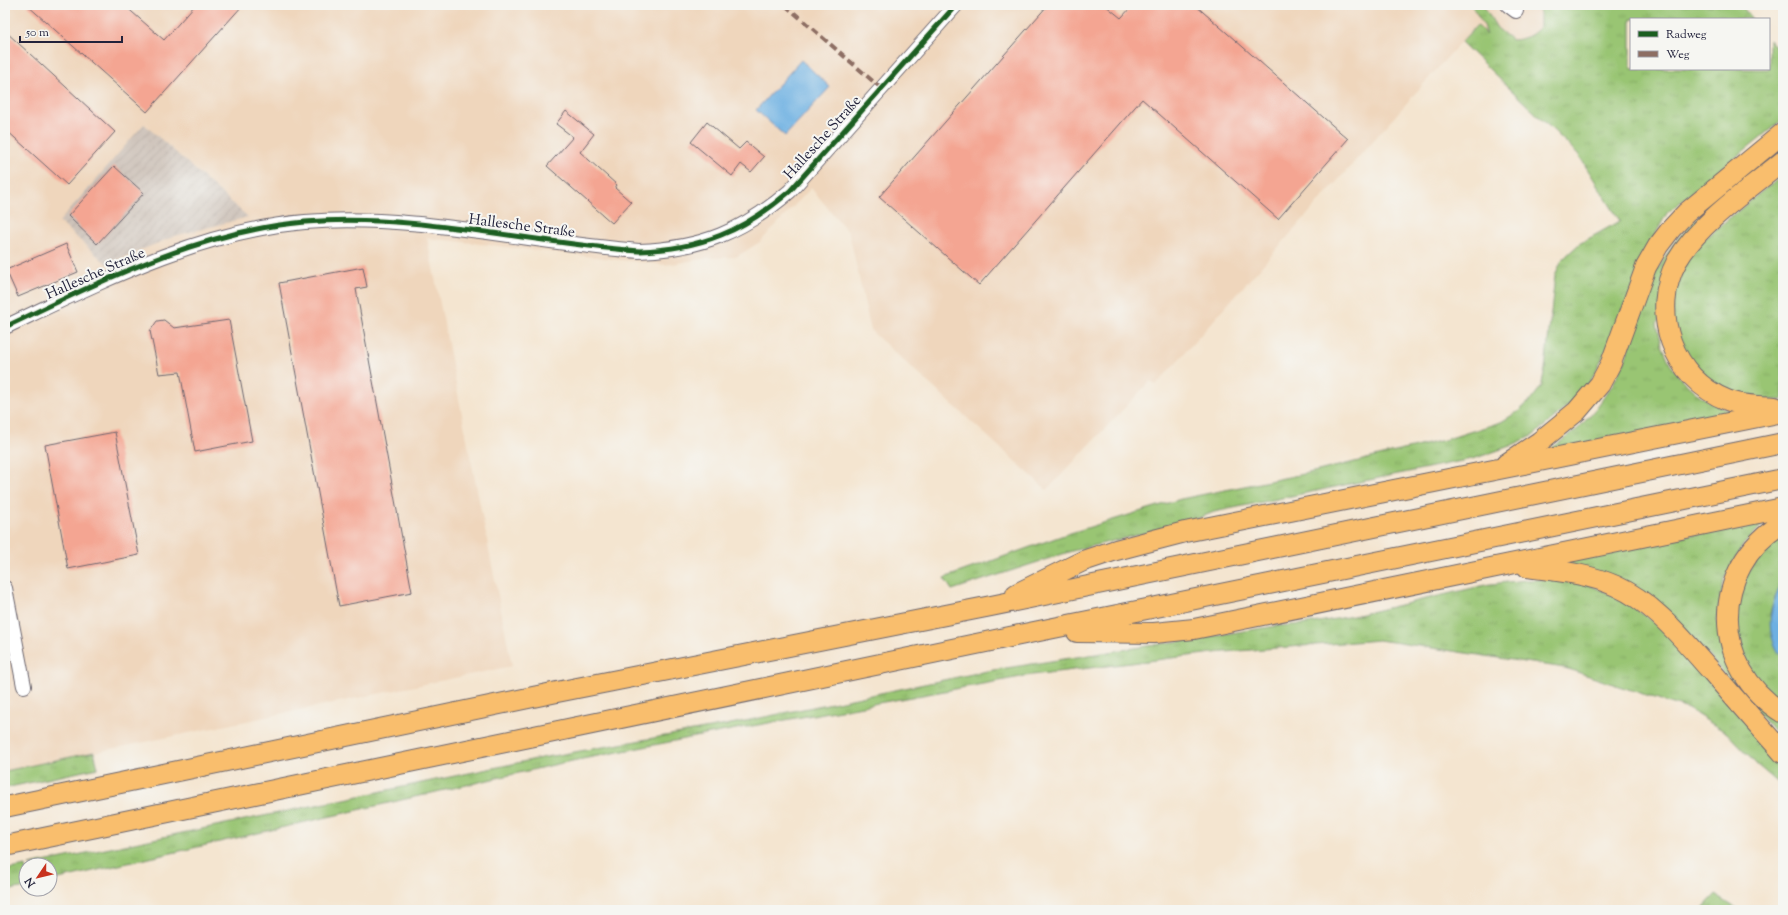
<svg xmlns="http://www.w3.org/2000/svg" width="1788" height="915" font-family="'Sorts Mill Goudy',serif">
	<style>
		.built { fill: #efd6bc }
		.industrial { fill: url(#industrial-furrows) }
		.grass { fill: url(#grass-tufts); stroke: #5e7457 }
		.water { fill: #6db0e2; stroke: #48698e }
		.building { fill: #f4a592 }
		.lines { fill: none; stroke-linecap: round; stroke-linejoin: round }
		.minor-casing { stroke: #6c666f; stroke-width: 16 }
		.highway-casing { stroke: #6c666f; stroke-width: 22 }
		.minor { stroke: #fff; stroke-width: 14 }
		.highway { stroke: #f9be6d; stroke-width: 20 }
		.quiet { stroke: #8d6e63; stroke-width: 4; stroke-dasharray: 8 4; stroke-linecap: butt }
		.cycleway-casing { stroke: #f6f6f2; stroke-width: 8 }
		.cycleway { stroke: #1b5e20; stroke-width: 5 }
		.labels { text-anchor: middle; stroke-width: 4; stroke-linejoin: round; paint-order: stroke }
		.street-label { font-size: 15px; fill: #22223b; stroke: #f6f6f2 }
	</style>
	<defs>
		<pattern id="industrial-furrows" width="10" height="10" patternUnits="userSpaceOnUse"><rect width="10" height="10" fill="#cdc2b9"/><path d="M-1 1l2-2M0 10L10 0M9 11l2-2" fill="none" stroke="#b0a6a0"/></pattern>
		<pattern id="grass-tufts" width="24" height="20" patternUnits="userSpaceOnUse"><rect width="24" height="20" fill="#99c573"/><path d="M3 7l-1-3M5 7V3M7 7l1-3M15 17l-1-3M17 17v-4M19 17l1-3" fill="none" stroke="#84a964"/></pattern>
	</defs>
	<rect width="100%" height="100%" fill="#f6f6f2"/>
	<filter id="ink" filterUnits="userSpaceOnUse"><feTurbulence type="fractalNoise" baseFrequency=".025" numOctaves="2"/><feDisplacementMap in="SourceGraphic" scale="8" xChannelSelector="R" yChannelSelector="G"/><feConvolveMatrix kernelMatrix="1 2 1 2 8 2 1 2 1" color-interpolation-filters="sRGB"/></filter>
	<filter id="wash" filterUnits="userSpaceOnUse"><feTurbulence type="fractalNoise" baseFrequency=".012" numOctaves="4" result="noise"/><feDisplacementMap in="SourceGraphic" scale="16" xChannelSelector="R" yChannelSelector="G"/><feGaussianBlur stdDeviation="0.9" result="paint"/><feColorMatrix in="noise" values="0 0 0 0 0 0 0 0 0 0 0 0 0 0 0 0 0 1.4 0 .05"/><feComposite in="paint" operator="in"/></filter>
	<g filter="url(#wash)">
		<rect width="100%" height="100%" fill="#f4e5d0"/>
		<path class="built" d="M 5,5 L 1573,5 L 1513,63 L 1476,25 L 1156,385 L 1150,381 L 1047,490 L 871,331 L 849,233 L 811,188 L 760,242 L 736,257 L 708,258 L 666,265 L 427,238 L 512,666 L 5,771 Z"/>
		<path class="industrial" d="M 144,124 L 248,217 L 175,236 L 107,264 L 59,222 Z"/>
		<path class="grass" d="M 1471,5 L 1483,5 L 1497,28 L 1512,40 C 1524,39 1532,36 1540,27 L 1540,13 L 1536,5 L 1741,5 L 1752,19 L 1631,19 L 1631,69 L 1769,69 L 1769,39 L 1783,56 L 1783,119 L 1667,213 L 1655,235 L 1610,343 L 1591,380 L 1577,398 L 1534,435 L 1510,446 L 1476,458 L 1214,512 L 1186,523 L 1072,551 L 952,590 L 944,578 L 1064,535 L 1181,499 L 1318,471 L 1444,440 L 1501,422 L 1519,411 L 1531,400 L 1541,387 L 1545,369 L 1555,275 L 1562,260 L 1579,244 L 1620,221 L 1578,154 L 1461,42 L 1477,25 L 1487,35 L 1484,25 Z
			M 1783,147 L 1783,152 L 1707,215 L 1657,324 L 1662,345 L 1670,363 L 1681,379 L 1695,392 L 1713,404 L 1740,413 L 1548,451 L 1579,428 L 1597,407 L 1613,384 L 1625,360 L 1648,290 L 1656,272 L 1675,241 L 1701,214 Z
			M 1783,174 L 1783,400 L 1750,400 L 1721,391 L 1697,373 L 1680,348 L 1672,319 L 1675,290 L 1686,262 L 1704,239 Z
			M 1767,520 L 1743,545 L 1724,580 L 1717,619 L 1725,659 L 1745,693 L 1777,722 L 1783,724 L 1783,741 L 1691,636 L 1558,561 Z
			M 1783,529 L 1783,582 L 1775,598 L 1770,614 L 1773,639 L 1783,659 L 1783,704 L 1753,677 L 1735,635 L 1739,585 L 1768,541 Z
			M 1557,579 L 1584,583 L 1608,593 L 1646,615 L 1672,639 L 1783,765 L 1783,787 L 1756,764 L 1727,733 L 1688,709 L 1565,668 L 1379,640 L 1213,653 L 1032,675 L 736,729 L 562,763 L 50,881 L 50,865 L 29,865 L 541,758 L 721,726 L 987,671 L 1276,626 L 1307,624 L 1353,616 L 1490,584 L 1526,580 Z
			M 94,752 L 98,768 L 5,788 L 5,771 Z
			M 26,866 L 26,887 L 5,891 L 5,870 Z
			M 1715,895 L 1739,910 L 1701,910 Z"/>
		<path class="water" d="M 801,60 L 830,87 L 785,136 L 756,110 Z
			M 1783,582 L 1783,659 C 1764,634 1768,607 1783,582 Z"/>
		<g id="blocks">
			<path class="building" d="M 27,5 L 124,5 L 164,40 L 195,5 L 243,5 L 147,112 Z
				M 1048,5 L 1105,5 L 1121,18 L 1133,5 L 1195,5 L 1348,139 L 1278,219 L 1142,99 L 979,285 L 879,197 Z
				M 5,31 L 115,132 L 67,185 L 5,129 Z
				M 566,111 L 594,134 L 580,152 L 617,185 L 615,188 L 631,202 L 612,223 L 547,166 L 573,137 L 556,124 Z
				M 707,122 L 739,149 L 746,142 L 764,157 L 751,172 L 741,164 L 732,176 L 691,142 Z
				M 114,166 L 144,193 L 97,244 L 68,216 Z
				M 66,244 L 78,272 L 18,297 L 6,270 Z
				M 363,267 L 367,287 L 356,289 L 412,592 L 339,606 L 279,283 Z
				M 164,320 L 174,328 L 229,320 L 252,441 L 195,452 L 180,372 L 159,374 L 150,331 L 157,321 Z
				M 115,432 L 139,555 L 68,569 L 45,445 Z"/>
		</g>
	</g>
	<g filter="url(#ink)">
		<use href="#blocks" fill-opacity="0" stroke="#6c666f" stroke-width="1"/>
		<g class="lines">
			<defs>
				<path id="minor" d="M 1508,5 L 1516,11
					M 5,327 C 100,282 199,231 305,222 C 417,213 529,243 639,251 C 701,249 744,231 790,191 L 956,5
					M 5,588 L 24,686"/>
				<path id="highway" d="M 1775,407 C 1759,406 1742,406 1727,400 C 1673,379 1649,312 1677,261 C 1699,223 1749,189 1783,161
					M 1506,464 L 1539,442 L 1577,411 L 1600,384 L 1611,363 L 1646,267 L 1658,246 L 1671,229 L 1686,213 L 1783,133
					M 1783,523 C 1709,568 1710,668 1783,713
					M 1527,567 C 1557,571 1587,573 1616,586 C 1656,604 1684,641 1713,673 C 1736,700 1760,727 1783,753
					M 1016,594 L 1083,561 L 1116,550 L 1185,532 L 1783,412
					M 1077,632 L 1154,633 L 1194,629 L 1783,508
					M 5,807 L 557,692 L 991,606 L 1783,443
					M 5,846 L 1039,631 L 1783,479"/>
			</defs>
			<use href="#minor" class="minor-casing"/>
			<use href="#highway" class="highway-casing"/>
			<use href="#minor" class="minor"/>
			<use href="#highway" class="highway"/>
			<path class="quiet" d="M 785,5 L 882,89"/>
			<defs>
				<path id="cycleway" d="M 5,327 C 100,282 199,231 305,222 C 417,213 529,243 639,251 C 701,249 744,231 790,191 L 956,5"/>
			</defs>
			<use href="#cycleway" class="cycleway-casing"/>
			<use href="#cycleway" class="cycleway"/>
		</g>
	</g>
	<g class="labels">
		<g class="street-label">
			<text transform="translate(822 137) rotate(-48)" y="5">Hallesche Straße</text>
			<text transform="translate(522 225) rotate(7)" y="5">Hallesche Straße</text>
			<text transform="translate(95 273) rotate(-24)" y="5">Hallesche Straße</text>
		</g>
	</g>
	<rect width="1788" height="915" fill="none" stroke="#f6f6f2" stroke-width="20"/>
	<rect x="1630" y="18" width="140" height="52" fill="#f6f6f2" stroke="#a1a1a9"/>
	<rect x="1638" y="31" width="20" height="6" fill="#1b5e20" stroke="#a1a1a9"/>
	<text x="1666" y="38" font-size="12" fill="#22223b">Radweg</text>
	<rect x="1638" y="51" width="20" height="6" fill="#8d6e63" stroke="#a1a1a9"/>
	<text x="1666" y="58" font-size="12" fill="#22223b">Weg</text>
	<g transform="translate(38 877) rotate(235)"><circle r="19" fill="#f6f6f2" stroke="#a1a1a9"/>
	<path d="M0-3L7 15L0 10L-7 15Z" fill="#c8321e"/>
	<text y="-6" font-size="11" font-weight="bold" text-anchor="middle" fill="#22223b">N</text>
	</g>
	<path d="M20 36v6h102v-6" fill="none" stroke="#22223b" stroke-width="2"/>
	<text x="26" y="36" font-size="12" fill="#22223b" stroke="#f6f6f2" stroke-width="3" paint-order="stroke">50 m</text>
</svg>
